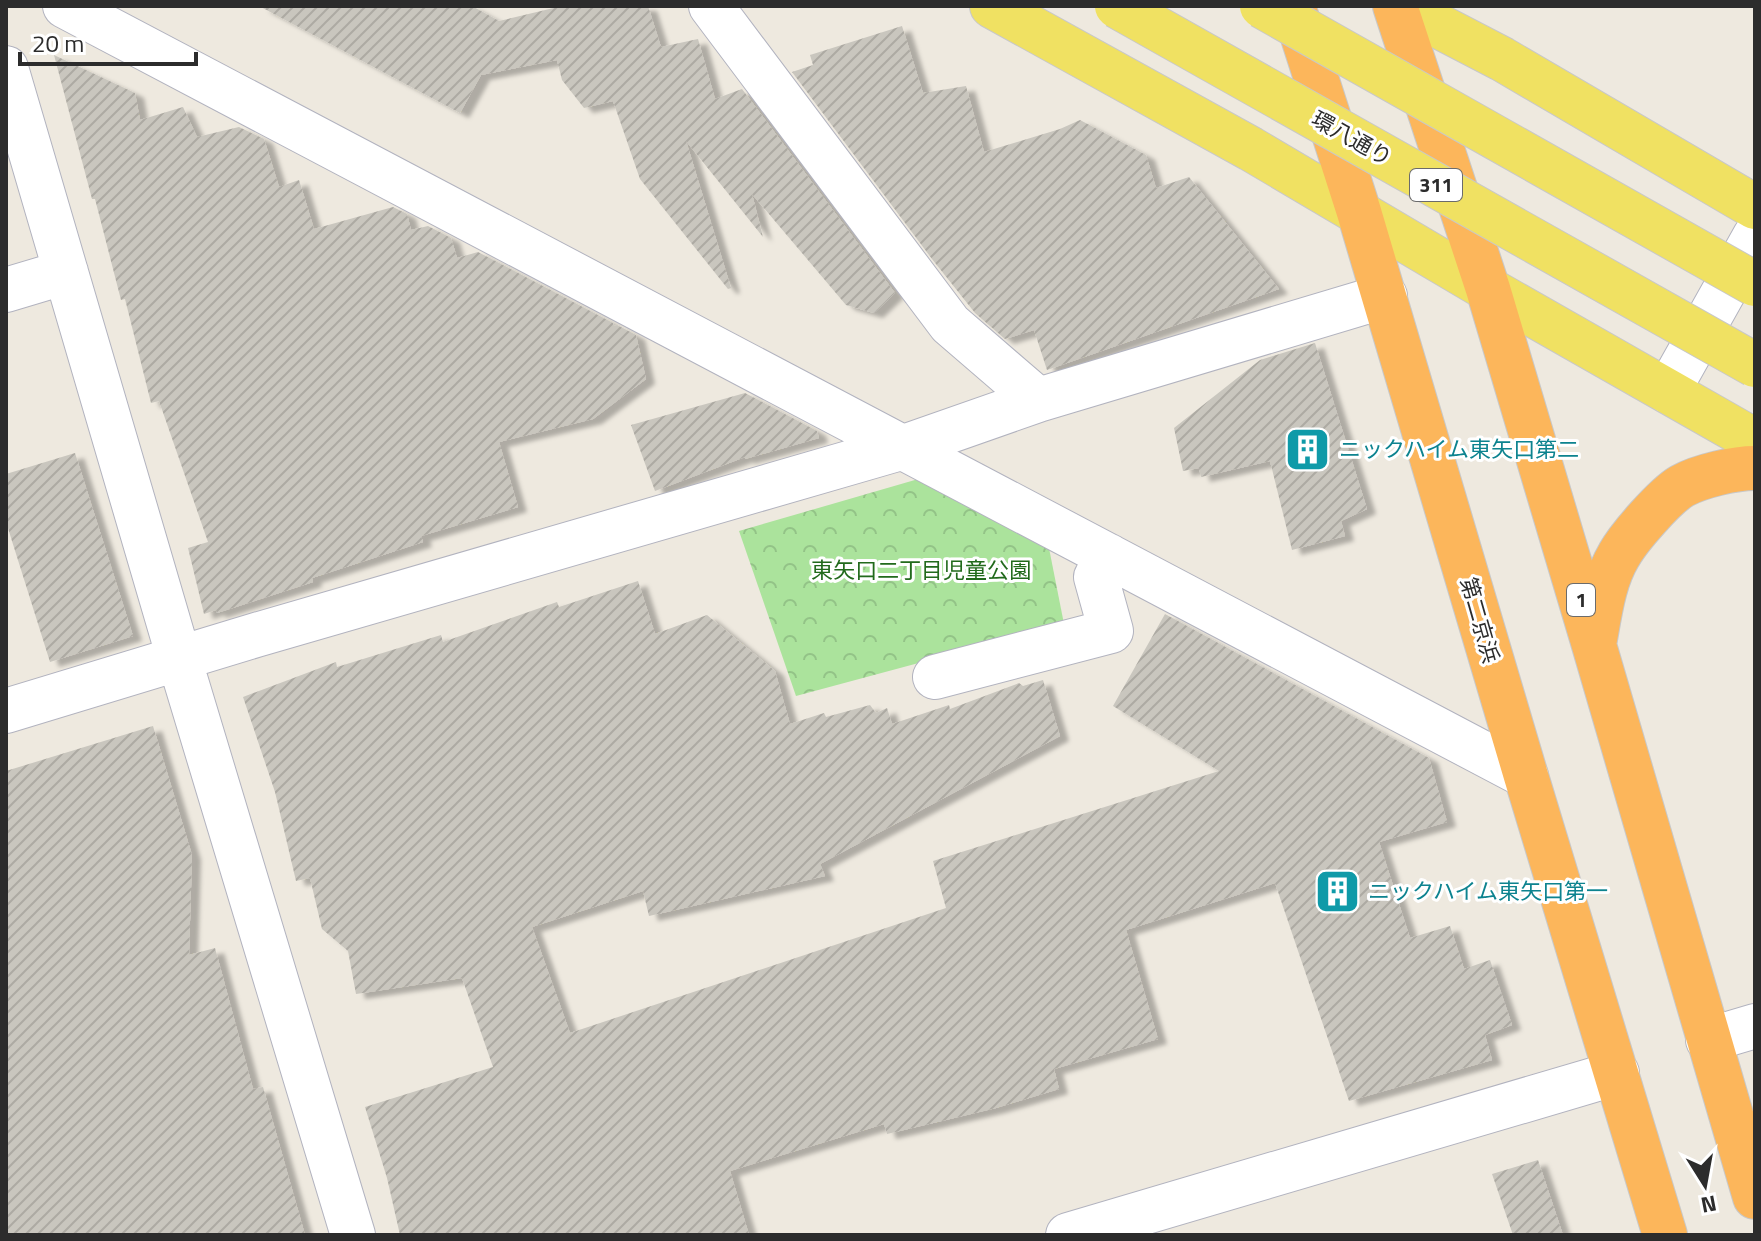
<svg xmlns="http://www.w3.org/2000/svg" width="1761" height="1241" font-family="'Titillium Web','Noto Sans JP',sans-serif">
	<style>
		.forest { fill: url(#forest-crowns) }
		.building { fill: url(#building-hatch); filter: url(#shadow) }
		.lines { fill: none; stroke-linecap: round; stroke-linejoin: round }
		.minor-casing { stroke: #b2b3bf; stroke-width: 46 }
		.major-casing { stroke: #c8c8c8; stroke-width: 46 }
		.highway-casing { stroke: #c8c8c8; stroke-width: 46 }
		.minor { stroke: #fff; stroke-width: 44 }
		.major { stroke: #f0e162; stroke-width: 44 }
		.highway { stroke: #fcb65b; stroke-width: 44 }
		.major-bridge-casing { stroke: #c8c8c8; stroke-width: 46; stroke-linecap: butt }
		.major-bridge { stroke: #f0e162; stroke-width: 44 }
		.labels { text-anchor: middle; stroke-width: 6; stroke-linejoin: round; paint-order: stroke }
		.shield { fill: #fff; stroke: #6b6b6b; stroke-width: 2 }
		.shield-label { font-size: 20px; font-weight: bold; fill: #2c2c2c }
		.street-label { font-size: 22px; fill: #2c2c2c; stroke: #fff }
		.culture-label { font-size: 22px; fill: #0d838f; stroke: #fff; text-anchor: start }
		.park-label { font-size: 22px; fill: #226a1c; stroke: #fff }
	</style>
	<defs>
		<pattern id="forest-crowns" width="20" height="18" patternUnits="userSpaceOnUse" patternTransform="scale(2)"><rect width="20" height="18" fill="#abe39c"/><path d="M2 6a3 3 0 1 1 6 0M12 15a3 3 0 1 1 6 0" fill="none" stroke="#93c387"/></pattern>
		<pattern id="building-hatch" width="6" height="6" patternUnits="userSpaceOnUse" patternTransform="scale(2)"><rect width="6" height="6" fill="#c9c6be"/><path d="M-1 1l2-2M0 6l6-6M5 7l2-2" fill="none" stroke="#adaaa3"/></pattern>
		<filter id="shadow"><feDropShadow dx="9" dy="5" stdDeviation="2" flood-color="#0004"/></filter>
	</defs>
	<rect width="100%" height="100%" fill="#eee9df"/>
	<path class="forest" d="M 939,473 L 1047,538 L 1064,624 L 796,696 L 739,531 Z"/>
	<path class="building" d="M 259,6 L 472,6 L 499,21 L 562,6 L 648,6 L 661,47 L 698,39 L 715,99 L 742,89 L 895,293 L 874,313 L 846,305 L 752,194 L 763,237 L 686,141 L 731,288 L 728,289 L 640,179 L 613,101 L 584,108 L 562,80 L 557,60 L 481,75 L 460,113 Z
		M 902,26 L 923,93 L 966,86 L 984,152 L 1060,129 L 1080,120 L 1146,155 L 1156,188 L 1189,177 L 1279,289 L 1047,370 L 1034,330 L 1005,339 L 975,313 L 932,259 L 792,72 L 813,65 L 810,55 Z
		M 54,55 L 135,93 L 140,120 L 183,107 L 197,137 L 239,127 L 264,139 L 279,187 L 299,180 L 314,229 L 393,207 L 407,214 L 411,230 L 428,226 L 451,238 L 457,258 L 478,252 L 613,323 L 614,326 L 617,325 L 636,335 L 646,379 L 593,419 L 499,442 L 518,507 L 421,536 L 423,542 L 312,578 L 313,582 L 217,613 L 216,610 L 204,614 L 188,548 L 208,542 L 159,401 L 151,403 L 125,299 L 121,300 L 95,199 L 92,199 Z
		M 1315,343 L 1367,509 L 1341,521 L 1345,536 L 1292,550 L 1270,461 L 1201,477 L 1199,468 L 1183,471 L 1174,428 L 1260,360 Z
		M 745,393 L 817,431 L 819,438 L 745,459 L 745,457 L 655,491 L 631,425 Z
		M 75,453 L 133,636 L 50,662 L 6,522 L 6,474 Z
		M 638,581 L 655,634 L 707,615 L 775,671 L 790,724 L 824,713 L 826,717 L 870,705 L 876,713 L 887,708 L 892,724 L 949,705 L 950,709 L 1019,683 L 1023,686 L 1043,680 L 1060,736 L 820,864 L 825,876 L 649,916 L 643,891 L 532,927 L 570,1033 L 946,908 L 933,861 L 1219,771 L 1113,706 L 1165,614 L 1429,758 L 1447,822 L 1379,842 L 1410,938 L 1450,926 L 1464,969 L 1490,960 L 1512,1025 L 1485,1035 L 1492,1060 L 1349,1101 L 1275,883 L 1126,930 L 1158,1039 L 1054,1069 L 1059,1089 L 996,1108 L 887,1134 L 884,1124 L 730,1171 L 749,1235 L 400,1235 L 387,1178 L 365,1107 L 493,1067 L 462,978 L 356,994 L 348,951 L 322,929 L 310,878 L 296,881 L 275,792 L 243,697 L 336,662 L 337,667 L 441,635 L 443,642 L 557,602 L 559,607 Z
		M 153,726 L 192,855 L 189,955 L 215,948 L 253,1089 L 263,1087 L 305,1235 L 6,1235 L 6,771 Z
		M 1538,1160 L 1563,1235 L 1513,1235 L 1492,1174 Z"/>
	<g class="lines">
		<defs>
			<path id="minor" d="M 65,6 L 1526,776
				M 711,6 L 950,324 L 1038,400
				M 6,68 L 179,658 L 353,1235
				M 6,290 L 66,272
				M 1668,391 L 1755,236
				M 935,677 L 1111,631 L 1096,577 L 1109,556
				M 6,711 L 256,635 L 904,447 L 1038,400 L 1385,296
				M 1708,1040 L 1755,1026
				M 1068,1235 L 1617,1073"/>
			<path id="major" d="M 992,6 L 1251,149 L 1488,289 L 1755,441
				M 1400,6 L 1502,59 L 1755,207"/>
			<path id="highway" d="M 1293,6 L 1359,212 L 1526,776 L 1665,1235
				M 1395,6 L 1488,289 L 1594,645 L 1755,1197
				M 1595,639 C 1600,611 1604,580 1619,555 C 1629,537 1665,496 1682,486 C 1700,476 1735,468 1755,468"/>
		</defs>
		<use href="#minor" class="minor-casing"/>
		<use href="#major" class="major-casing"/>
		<use href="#highway" class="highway-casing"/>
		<use href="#minor" class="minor"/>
		<use href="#major" class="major"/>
		<use href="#highway" class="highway"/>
		<defs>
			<path id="major-bridge" d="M 1117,6 L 1755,365
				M 1262,6 L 1755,284"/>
		</defs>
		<use href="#major-bridge" class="major-bridge-casing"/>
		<use href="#major-bridge" class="major-bridge"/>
	</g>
	<defs>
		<symbol id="building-square" viewBox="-11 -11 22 22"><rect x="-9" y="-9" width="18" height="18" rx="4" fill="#0f9aa8" stroke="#fff"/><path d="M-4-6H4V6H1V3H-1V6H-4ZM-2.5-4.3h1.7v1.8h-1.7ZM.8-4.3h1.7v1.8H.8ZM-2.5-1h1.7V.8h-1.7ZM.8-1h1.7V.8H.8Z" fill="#fff"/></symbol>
	</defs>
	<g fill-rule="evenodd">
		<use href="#building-square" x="1282" y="424" width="51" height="51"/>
		<use href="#building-square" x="1312" y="866" width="51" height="51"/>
	</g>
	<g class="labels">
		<g class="shield">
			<rect x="1410" y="169" width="52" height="32" rx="6"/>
			<rect x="1567" y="584" width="28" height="32" rx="6"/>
		</g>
		<g class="shield-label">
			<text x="1436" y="192">311</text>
			<text x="1581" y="607">1</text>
		</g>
		<g class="street-label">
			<text transform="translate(1352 138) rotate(29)" y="8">環八通り</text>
			<text transform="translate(1480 620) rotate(74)" y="8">第二京浜</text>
		</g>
		<g class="culture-label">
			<text x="1339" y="457">ニックハイム東矢口第二</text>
			<text x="1368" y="899">ニックハイム東矢口第一</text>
		</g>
		<g class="park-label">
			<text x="921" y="578">東矢口二丁目児童公園</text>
		</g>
	</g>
	<rect width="1761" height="1241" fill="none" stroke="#2c2c2c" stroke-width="16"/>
	<g transform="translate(1705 1185) rotate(169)" stroke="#ffffff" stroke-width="6" paint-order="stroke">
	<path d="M0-6L14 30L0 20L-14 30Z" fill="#2c2c2c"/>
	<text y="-12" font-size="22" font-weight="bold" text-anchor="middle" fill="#2c2c2c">N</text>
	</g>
	<path d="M20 52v12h176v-12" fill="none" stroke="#2c2c2c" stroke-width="4"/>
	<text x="32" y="52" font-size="24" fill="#2c2c2c" stroke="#ffffff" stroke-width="6" paint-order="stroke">20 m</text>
</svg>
